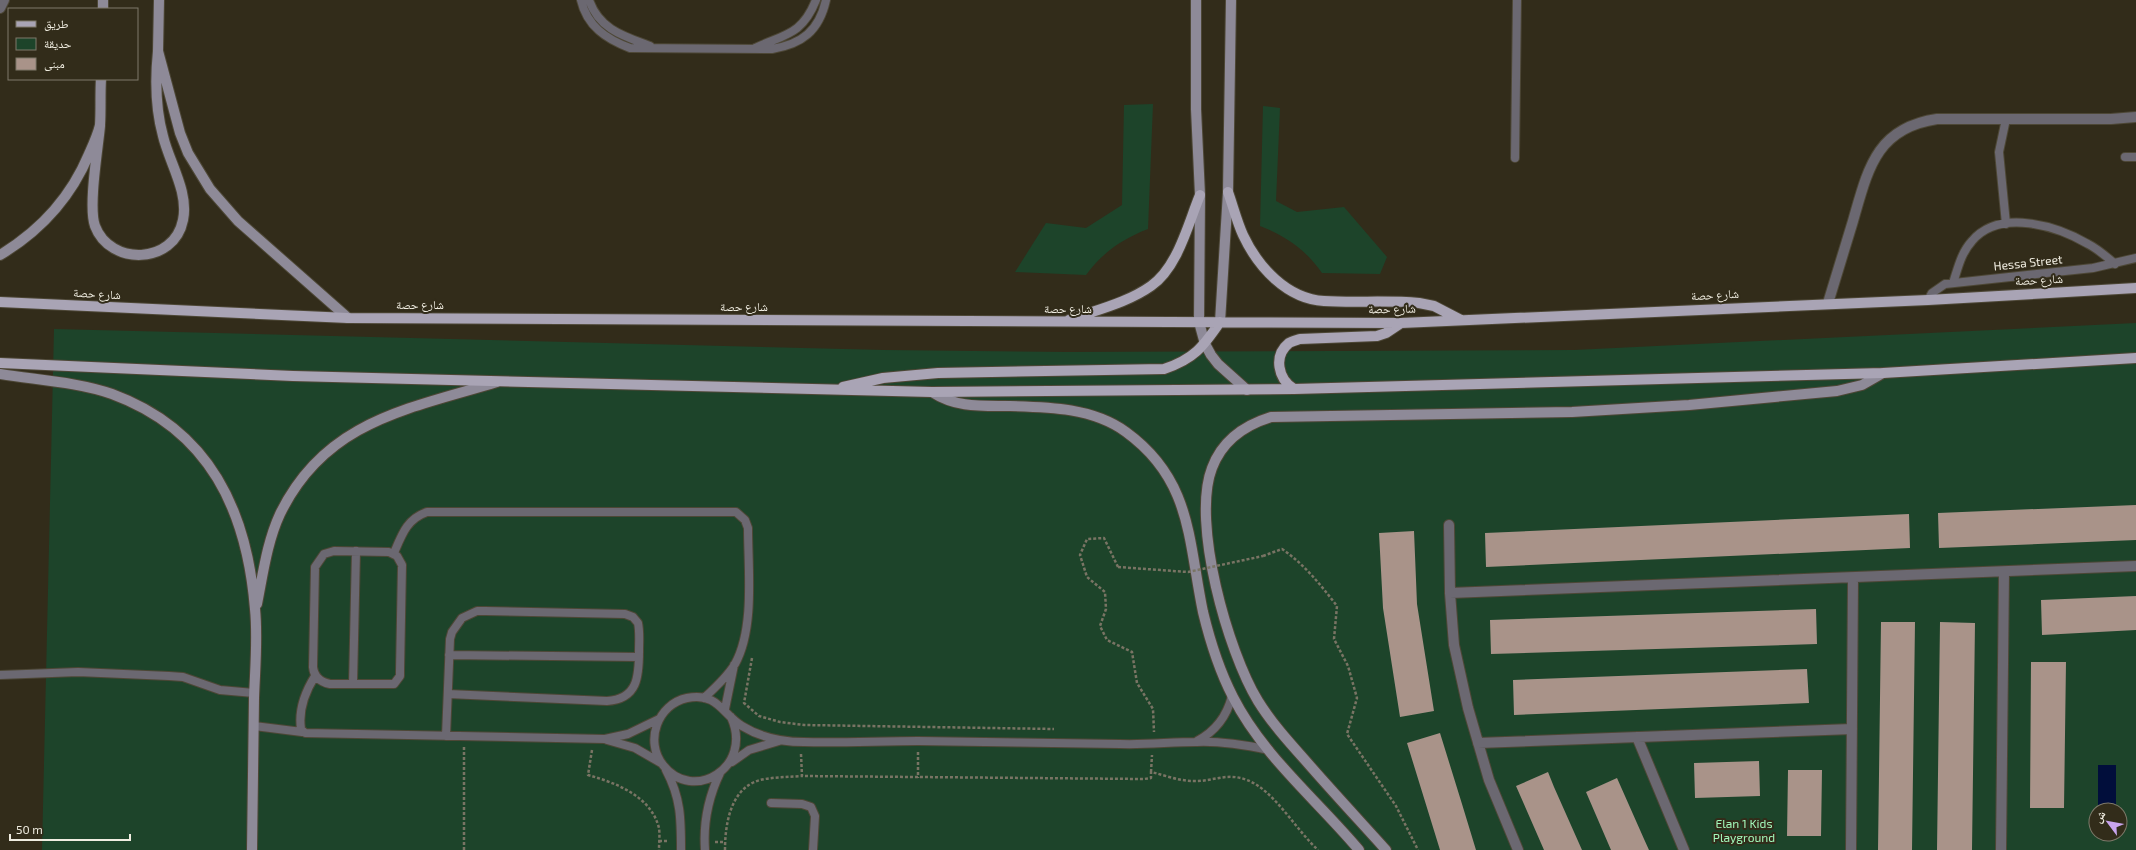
<svg xmlns="http://www.w3.org/2000/svg" width="2136" height="850" font-family="'Exo 2','Noto Naskh Arabic',sans-serif">
	<style>
		.green { fill: #1d442a; fill-rule: evenodd }
		.water { fill: #010e3b }
		.building { fill: #a99389 }
		.lines { fill: none; stroke-linecap: round; stroke-linejoin: round }
		.lane-casing { stroke: #4d4736; stroke-width: 10 }
		.street-casing { stroke: #4d4736; stroke-width: 12 }
		.secondary-casing { stroke: #4d4736; stroke-width: 12 }
		.primary-casing { stroke: #4d4736; stroke-width: 12 }
		.path { stroke: #797464; stroke-width: 2.5; stroke-dasharray: 3 2; stroke-linecap: butt }
		.lane { stroke: #6b6871; stroke-width: 8 }
		.street { stroke: #6b6871; stroke-width: 10 }
		.secondary { stroke: #8e8a98; stroke-width: 10 }
		.primary { stroke: #a9a4b5; stroke-width: 10 }
		.path-bridge { stroke: #797464; stroke-width: 2.5; stroke-dasharray: 3 2; stroke-linecap: butt }
		.labels { text-anchor: middle; stroke-width: 4; stroke-linejoin: round; paint-order: stroke }
		.street-label { font-size: 12px; fill: #f0ede1; stroke: #322c1a }
		.park-label { font-size: 12px; fill: #a2f9bb; stroke: #322c1a }
	</style>
	<rect width="100%" height="100%" fill="#322c1a"/>
	<path class="green" d="M 1153,104 L 1148,229 C 1122,239 1102,253 1086,275 L 1015,272 L 1046,223 L 1086,228 L 1122,205 L 1124,105 Z
		M 1263,106 L 1280,108 L 1276,201 L 1297,212 L 1344,207 L 1387,257 L 1380,274 L 1322,273 C 1306,250 1286,236 1260,226 Z
		M 2136,323 L 2136,850 L 42,850 L 54,329 L 885,350 L 1068,352 L 1574,350 ZM 2096,810 L 2120,810 L 2120,834 L 2096,834 Z"/>
	<path class="water" d="M 2098,765 L 2116,765 L 2116,810 L 2098,810 Z"/>
	<path class="building" d="M 2136,505 L 2136,540 L 1939,548 L 1938,513 Z
		M 1909,514 L 1910,548 L 1486,567 L 1485,533 Z
		M 1414,531 L 1417,604 L 1434,711 L 1400,717 L 1383,608 L 1379,533 Z
		M 2136,596 L 2136,630 L 2042,635 L 2041,600 Z
		M 1816,609 L 1817,644 L 1491,654 L 1490,620 Z
		M 1881,622 L 1915,622 L 1912,850 L 1878,850 Z
		M 1940,622 L 1975,623 L 1972,850 L 1937,850 Z
		M 2031,662 L 2066,662 L 2064,808 L 2030,808 Z
		M 1807,669 L 1809,703 L 1514,715 L 1513,680 Z
		M 1440,733 L 1462,804 L 1476,850 L 1440,850 L 1407,743 Z
		M 1759,761 L 1760,796 L 1695,798 L 1694,763 Z
		M 1788,770 L 1822,770 L 1821,836 L 1787,836 Z
		M 1548,772 L 1554,787 L 1582,850 L 1544,850 L 1516,786 Z
		M 1617,778 L 1644,839 L 1649,850 L 1611,850 L 1586,792 Z"/>
	<g class="lines">
		<defs>
			<path id="lane" d="M 581,0 C 587,26 606,39 630,48 L 772,49 C 802,44 819,31 826,0
				M 589,0 C 599,29 623,36 650,46
				M 755,48 C 785,34 802,35 816,0
				M 2125,157 L 2136,157
				M 1515,158 L 1517,0
				M 2006,224 L 1999,152 L 2006,119
				M 1953,283 C 1958,268 1961,253 1972,241 C 2000,208 2057,226 2088,244 C 2098,249 2107,257 2115,264
				M 1928,300 L 1932,293 L 1945,284 L 2093,268 L 2136,258
				M 334,551 L 389,552 L 397,556 L 402,565 L 400,671 L 400,676 L 394,684 L 330,684 C 320,682 314,677 313,667 L 315,567 L 324,554 Z
				M 394,553 C 402,534 407,519 427,512 L 736,512 L 745,520 L 748,528 C 748,569 755,628 735,664 C 727,677 715,688 704,698
				M 449,655 L 639,657
				M 0,675 L 78,672 L 169,676 L 183,677 L 220,690 L 254,693
				M 315,676 C 305,692 298,709 301,729 L 305,733 L 605,739 L 628,734 L 659,719
				M 353,684 L 356,551
				M 725,709 L 734,665
				M 731,717 C 754,767 693,804 663,765 C 644,741 658,704 687,698 C 718,692 722,714 742,726 C 760,737 783,742 804,742 C 842,743 880,741 918,741 C 985,742 1053,743 1120,744 C 1146,745 1171,742 1197,742 C 1221,741 1245,745 1269,750
				M 254,726 L 302,732
				M 446,736 L 450,639 L 452,632 L 462,618 L 477,611 L 485,611 L 625,614 L 633,617 L 638,623 C 640,632 639,642 639,651 C 639,676 638,699 607,701 L 448,694
				M 607,740 L 635,748 L 661,763
				M 1197,741 C 1216,731 1227,716 1232,696
				M 732,762 L 749,750 L 779,741
				M 666,770 C 681,798 681,819 681,850
				M 771,803 L 802,804 L 811,807 L 815,816 L 813,850
				M 705,850 C 703,822 708,798 720,773"/>
			<path id="street" d="M 0,8 L 4,0
				M 1828,303 C 1836,276 1845,248 1853,221 C 1868,169 1876,128 1937,119 L 2111,119 L 2136,117
				M 1449,525 L 1450,593 L 1454,645 L 1468,708 L 1489,780 L 1518,850
				M 1450,593 L 2136,566
				M 1637,737 L 1684,850
				M 1478,743 L 1852,729
				M 1851,850 L 1853,579
				M 2001,850 L 2004,572"/>
			<path id="secondary" d="M 159,0 L 158,51 L 180,133 L 188,153 L 210,189 L 238,221 L 348,318
				M 1196,0 L 1196,109 L 1200,195 L 1199,322 L 1205,344 L 1211,355 L 1218,364 L 1247,390
				M 103,9 L 103,0
				M 100,126 C 98,148 88,207 95,226 C 110,266 174,265 183,220 C 189,192 169,162 163,136 C 155,107 155,80 158,51
				M 0,255 C 40,231 71,197 89,154 C 93,145 98,134 100,125 C 101,110 100,94 101,79
				M 1220,322 L 1228,192 L 1231,0
				M 0,374 C 37,380 77,382 112,394 C 210,430 247,511 255,609 C 258,638 255,669 254,698 C 253,749 253,799 252,850
				M 932,392 C 955,407 978,406 1005,406 C 1046,407 1092,407 1126,432 C 1192,480 1188,540 1203,612 C 1210,641 1219,670 1233,697 C 1263,756 1317,800 1359,850
				M 257,604 C 263,574 267,542 280,514 C 325,421 408,409 497,382
				M 1386,850 C 1359,820 1331,790 1305,760 C 1288,741 1271,722 1258,701 C 1228,652 1191,522 1212,468 C 1222,441 1245,425 1271,417 L 1572,412 L 1689,405 L 1837,391 L 1862,385 L 1883,373"/>
			<path id="primary" d="M 1228,192 C 1233,206 1237,222 1243,235 C 1258,267 1287,299 1324,301 C 1356,303 1387,300 1419,303 L 1434,306 L 1461,320
				M 0,302 L 348,318 L 1401,323 L 1928,300 L 2136,288
				M 1069,320 C 1096,310 1127,303 1151,286 C 1178,267 1188,224 1200,195
				M 0,363 L 293,376 L 932,392 L 1294,389 L 1883,373 L 2136,358
				M 843,387 L 883,378 L 938,373 L 1164,369 C 1194,359 1203,347 1220,322
				M 1294,389 C 1278,379 1273,356 1289,343 C 1292,341 1297,340 1300,339 L 1377,336 L 1386,333 L 1401,323"/>
		</defs>
		<use href="#lane" class="lane-casing"/>
		<use href="#street" class="street-casing"/>
		<use href="#secondary" class="secondary-casing"/>
		<use href="#primary" class="primary-casing"/>
		<path class="path" d="M 1263,556 L 1282,549 C 1304,564 1320,584 1337,606 L 1334,639 L 1348,666 L 1357,698 L 1347,734 L 1396,806 L 1418,850
			M 1118,567 L 1104,538 L 1087,539 L 1080,555 L 1087,577 L 1105,592 L 1106,609 L 1100,626 L 1107,640 L 1132,652 L 1137,683 L 1153,709 L 1154,732
			M 752,658 L 744,703 L 759,716 L 780,722 L 804,725 L 1054,729
			M 464,747 L 464,850
			M 592,750 L 588,775 C 616,783 651,796 659,828 C 660,835 659,843 659,850
			M 918,752 L 918,778
			M 801,754 L 802,776 L 1144,779 L 1151,778 L 1151,772 C 1164,775 1179,781 1193,781 C 1212,782 1227,772 1247,780 C 1274,790 1296,830 1318,850
			M 1151,772 L 1152,755
			M 659,841 L 669,841
			M 715,842 L 725,842
			M 725,850 C 725,823 731,784 765,779 C 777,777 789,777 802,776"/>
		<use href="#lane" class="lane"/>
		<use href="#street" class="street"/>
		<use href="#secondary" class="secondary"/>
		<use href="#primary" class="primary"/>
		<path class="path-bridge" d="M 1118,567 L 1188,572 L 1263,556"/>
	</g>
	<g class="labels">
		<g class="street-label">
			<text transform="translate(2028 263) rotate(-6)" y="4">Hessa Street</text>
			<text transform="translate(2039 280) rotate(-3)" y="4">شارع حصة</text>
			<text transform="translate(97 294) rotate(3)" y="4">شارع حصة</text>
			<text transform="translate(1715 295) rotate(-3)" y="4">شارع حصة</text>
			<text x="420" y="309">شارع حصة</text>
			<text x="744" y="311">شارع حصة</text>
			<text x="1068" y="313">شارع حصة</text>
			<text transform="translate(1392 309) rotate(-1)" y="4">شارع حصة</text>
		</g>
		<g class="park-label">
			<text x="1744" y="828">Elan 1 Kids<tspan x="1744" dy="14">Playground</tspan></text>
		</g>
	</g>
	<rect x="8" y="8" width="130" height="72" fill="#322c1a" stroke="#7e796a"/>
	<rect x="16" y="21" width="20" height="6" fill="#a9a4b5" stroke="#7e796a"/>
	<text x="44" y="28" font-size="12" fill="#f0ede1">طريق</text>
	<rect x="16" y="38" width="20" height="12" fill="#1d442a" stroke="#7e796a"/>
	<text x="44" y="48" font-size="12" fill="#f0ede1">حديقة</text>
	<rect x="16" y="58" width="20" height="12" fill="#a99389" stroke="#7e796a"/>
	<text x="44" y="68" font-size="12" fill="#f0ede1">مبنى</text>
	<g transform="translate(2108 822) rotate(302)"><circle r="19" fill="#322c1a" stroke="#7e796a"/>
	<path d="M0-3L7 15L0 10L-7 15Z" fill="#c9a5ee"/>
	<text y="-6" font-size="11" font-weight="bold" text-anchor="middle" fill="#f0ede1">ش</text>
	</g>
	<path d="M10 834v6h120v-6" fill="none" stroke="#f0ede1" stroke-width="2"/>
	<text x="16" y="834" font-size="12" fill="#f0ede1" stroke="#322c1a" stroke-width="3" paint-order="stroke">50 m</text>
</svg>
